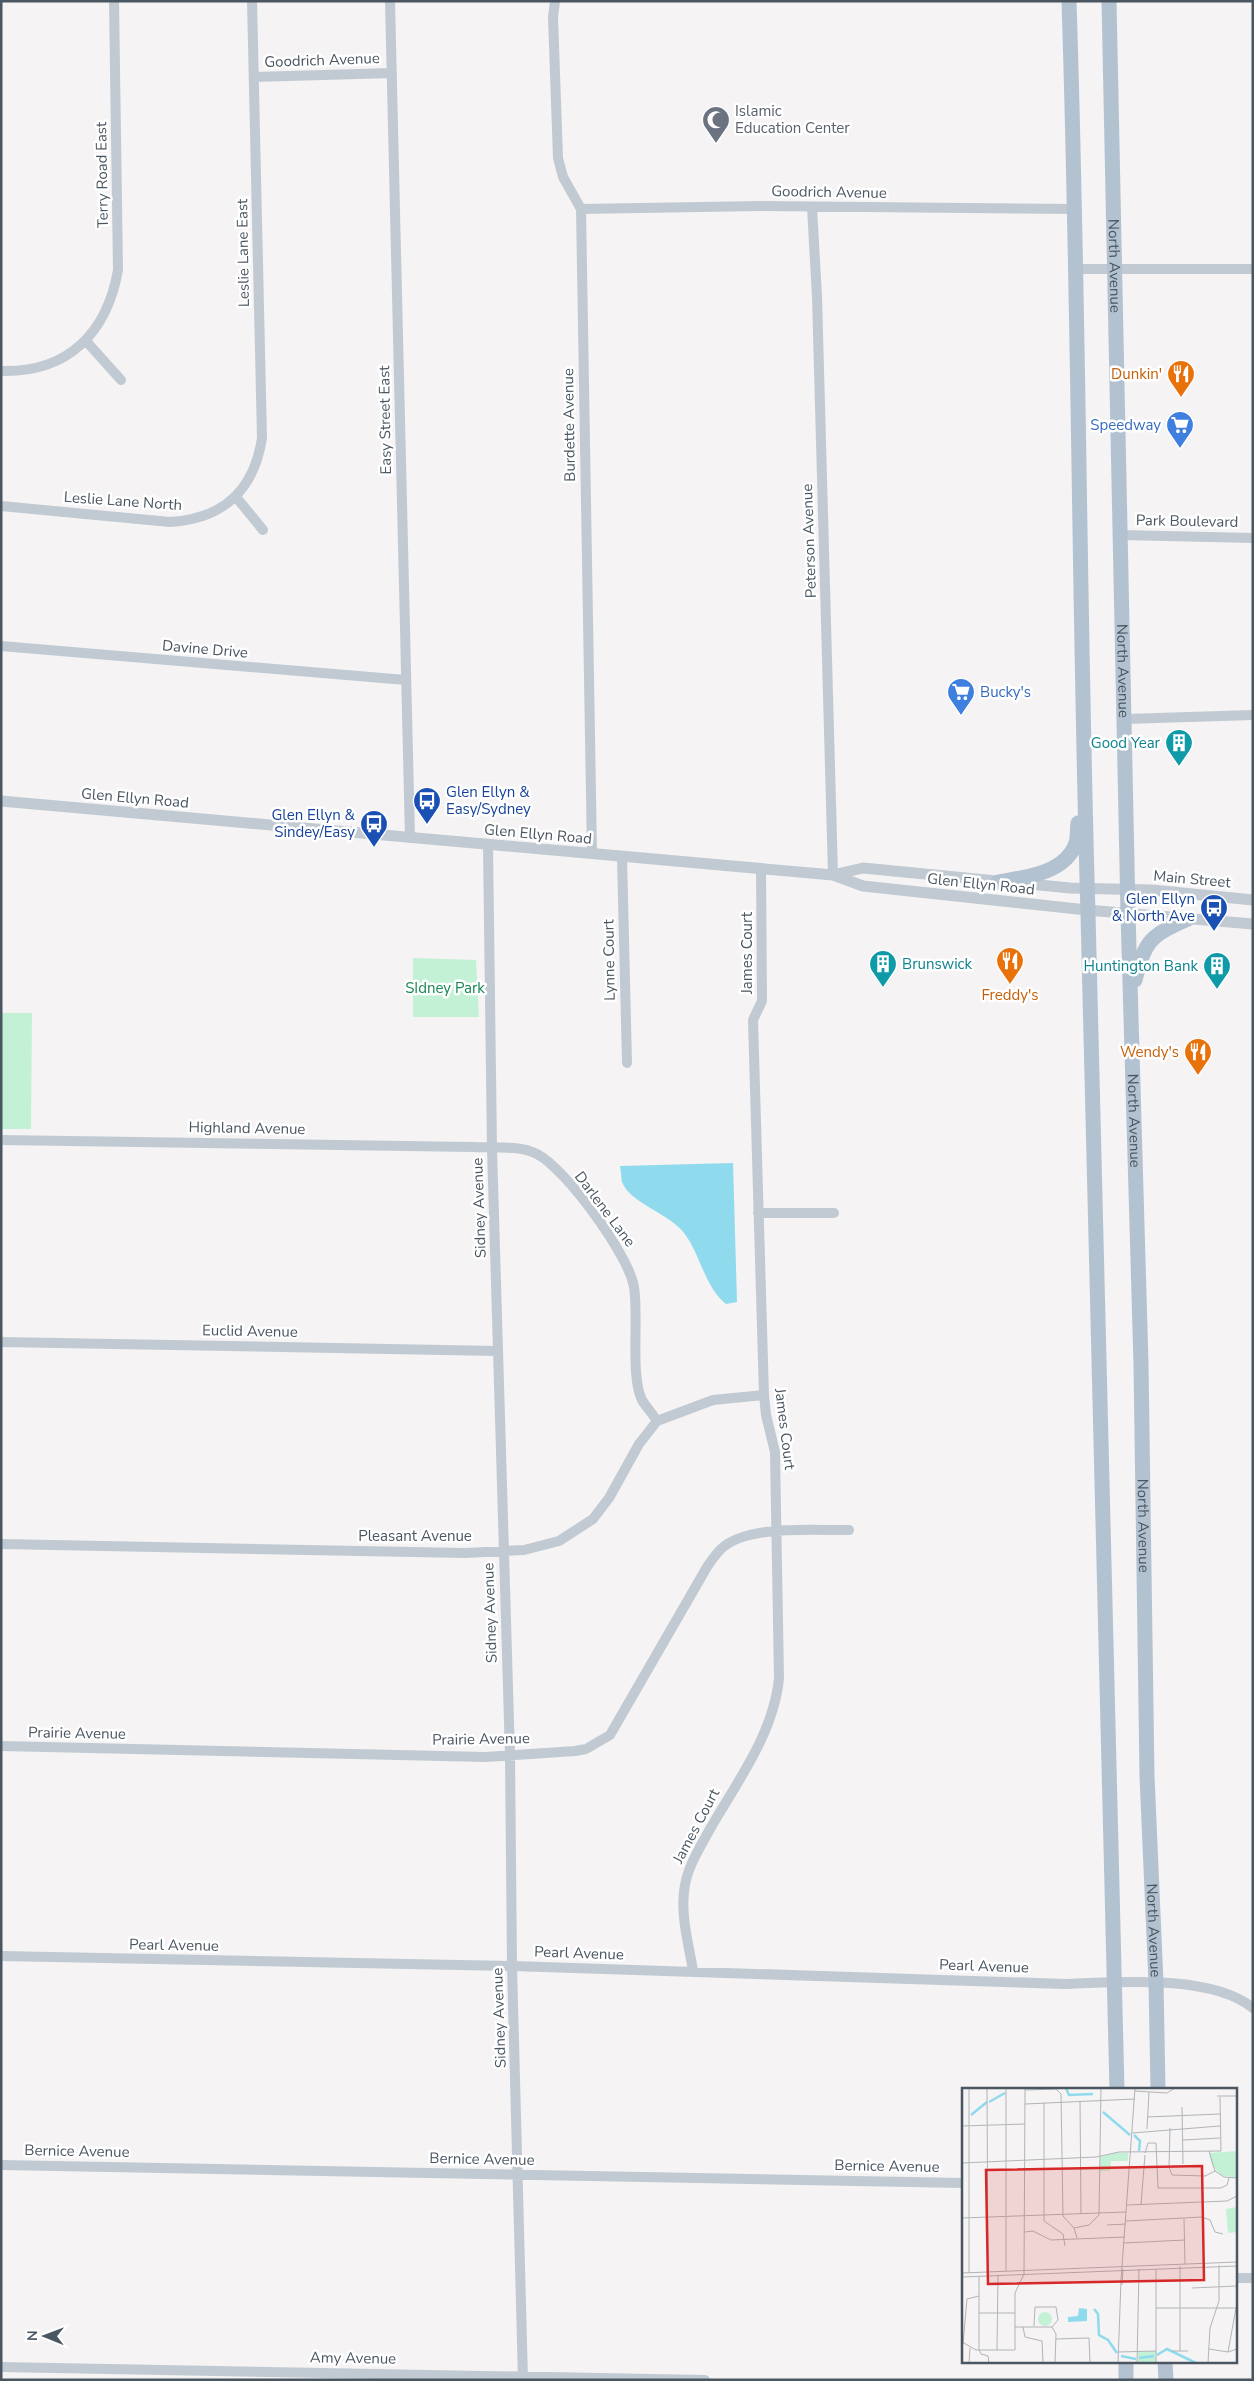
<svg xmlns="http://www.w3.org/2000/svg" width="1254" height="2381" font-family="'Nunito Sans',sans-serif">
	<style>
		.green { fill: #c3f1d5 }
		.water { fill: #90daee }
		.lines { fill: none; stroke-linecap: round; stroke-linejoin: round }
		.minor { stroke: #c1cad2; stroke-width: 10 }
		.tertiary { stroke: #c1cad2; stroke-width: 11 }
		.primary { stroke: #b3c2d1; stroke-width: 15 }
		.labels { text-anchor: middle; stroke-width: 5; stroke-linejoin: round; paint-order: stroke }
		.street-label { font-size: 15px; fill: #4a5661; stroke: #fff }
		.worship-label { font-size: 15px; fill: #5b616d; stroke: #fff; text-anchor: start }
		.food-label { font-size: 15px; fill: #c56008; stroke: #fff; text-anchor: end }
		.shop-label { font-size: 15px; fill: #366cbe; stroke: #fff; text-anchor: end }
		.culture-label { font-size: 15px; fill: #0d838f; stroke: #fff; text-anchor: end }
		.transit-label { font-size: 15px; fill: #164399; stroke: #fff; text-anchor: end }
		.park-label { font-size: 15px; fill: #17864f; stroke: #fff }
		.inset-river { fill: none; stroke: #90daee; stroke-width: 2.5 }
		.inset-road { fill: none; stroke: #b1b4b9; stroke-width: 1 }
		.view { fill: #d62828; fill-opacity: 0.15; stroke: #d62828; stroke-width: 2.5 }
		.inset-edge { fill: none; stroke: #4a5661; stroke-width: 2.5 }
	</style>
	<rect width="100%" height="100%" fill="#f5f3f3"/>
	<path class="green" d="M 413,958 L 476,960 L 479,1017 L 413,1017 Z
		M 1,1013 L 32,1013 L 31,1129 L 1,1129 Z"/>
	<path class="water" d="M 733,1163 L 737,1302 L 726,1304 C 704,1286 701,1255 684,1233 C 669,1213 631,1204 622,1182 C 621,1177 621,1171 620,1166 Z"/>
	<g class="lines">
		<path class="minor" d="M 390,1 L 410,838
			M 555,1 L 553,17 L 558,158 L 563,177 L 581,209 L 592,853
			M 254,77 L 392,73
			M 812,207 L 817,297 L 833,875
			M 581,209 L 761,206 L 1076,209
			M 1076,269 L 1253,269
			M 86,341 L 121,380
			M 1,371 C 68,373 107,333 118,270 L 114,1
			M 236,497 L 263,530
			M 1,506 L 170,522 C 222,519 254,491 262,438 L 252,1
			M 1121,535 L 1253,538
			M 1,646 L 406,680
			M 1125,719 L 1253,715
			M 488,845 L 492,1148 L 510,1755 L 512,1966 L 523,2380
			M 622,857 L 627,1063
			M 1,1140 L 473,1147 C 493,1148 519,1145 537,1154 C 565,1168 629,1255 634,1287 C 639,1317 630,1376 642,1400 C 646,1407 653,1414 657,1421
			M 758,1213 L 834,1213
			M 1,1342 L 498,1351
			M 1,1544 L 465,1553 L 524,1550 L 559,1541 L 593,1519 L 609,1498 L 639,1444 L 657,1421 L 713,1400 L 764,1395
			M 1,1746 L 486,1757 L 575,1751 L 586,1749 L 610,1735 L 707,1567 C 711,1561 716,1554 721,1549 C 747,1524 815,1531 849,1530
			M 1,1956 L 512,1966 L 1066,1984 C 1118,1982 1211,1974 1253,2008
			M 693,1971 C 689,1945 681,1919 684,1892 C 686,1869 699,1849 710,1829 C 737,1782 774,1733 779,1678 L 775,1452 L 766,1415 L 764,1395 L 753,1020 L 762,1001 L 761,868
			M 1,2165 L 963,2183
			M 1235,2278 L 1253,2278
			M 1,2367 L 705,2380"/>
		<path class="tertiary" d="M 1,801 L 833,875 L 863,886 L 1087,910 L 1253,924
			M 833,875 L 863,868 L 1070,888 L 1152,890 L 1253,900"/>
		<g class="primary">
			<path d="M 1069,1 C 1079,306 1079,610 1088,914 C 1099,1306 1110,1698 1117,2090"/>
			<path id="s1" d="M 1109,1 L 1128,913 L 1141,1364 L 1147,1776 L 1156,1982 L 1158,2090"/>
			<path d="M 998,882 C 1025,877 1065,874 1076,843 C 1078,837 1077,829 1078,823"/>
			<path d="M 1135,980 C 1146,939 1150,936 1188,919"/>
			<path d="M 1126,2362 L 1126,2380"/>
			<path d="M 1165,2362 L 1166,2380"/>
		</g>
	</g>
	<defs>
		<symbol id="mosque-pin" viewBox="-11 -11 22 30"><path d="M0 17L-7.5 6A9.5 9.5 0 1 1 7.5 6Z" fill="#6b7280" stroke="#fff"/><path d="M3.5-4.9A6 6 0 1 0 3.5 4.9A5 5 0 1 1 3.5-4.9Z" fill="#fff"/></symbol>
		<symbol id="restaurant-pin" viewBox="-11 -11 22 30"><path d="M0 17L-7.5 6A9.5 9.5 0 1 1 7.5 6Z" fill="#e8710a" stroke="#fff"/><path d="M-5-6h1v4h1v-4h1v4h1v-4h1v5L-1.5 .5V6h-2V.5L-5-1ZM5-6V6H3V1.5H1.5Q1.5-4 5-6Z" fill="#fff"/></symbol>
		<symbol id="supermarket-pin" viewBox="-11 -11 22 30"><path d="M0 17L-7.5 6A9.5 9.5 0 1 1 7.5 6Z" fill="#3f7fe0" stroke="#fff"/><path d="M-6-5.5h2.5l.6 2H6L4.5 2H-2.5L-4.4-4H-6ZM-1.5 3.2a1.3 1.3 0 1 0 .1 0ZM3 3.2a1.3 1.3 0 1 0 .1 0Z" fill="#fff"/></symbol>
		<symbol id="building-pin" viewBox="-11 -11 22 30"><path d="M0 17L-7.5 6A9.5 9.5 0 1 1 7.5 6Z" fill="#0f9aa8" stroke="#fff"/><path d="M-4-6H4V6H1V3H-1V6H-4ZM-2.5-4.3h1.7v1.8h-1.7ZM.8-4.3h1.7v1.8H.8ZM-2.5-1h1.7V.8h-1.7ZM.8-1h1.7V.8H.8Z" fill="#fff"/></symbol>
		<symbol id="bus-pin" viewBox="-11 -11 22 30"><path d="M0 17L-7.5 6A9.5 9.5 0 1 1 7.5 6Z" fill="#1a4fb4" stroke="#fff"/><path d="M-5-6H5V4H4V6H2V4H-2V6H-4V4H-5ZM-3.5-4V0h7V-4ZM-3.5 1.2v1.5H-2V1.2ZM2 1.2v1.5H3.5V1.2Z" fill="#fff"/></symbol>
	</defs>
	<g fill-rule="evenodd">
		<use href="#mosque-pin" x="700" y="104" width="32" height="43"/>
		<use href="#restaurant-pin" x="1165" y="358" width="32" height="43"/>
		<use href="#supermarket-pin" x="1164" y="409" width="32" height="43"/>
		<use href="#supermarket-pin" x="945" y="676" width="32" height="43"/>
		<use href="#building-pin" x="1163" y="727" width="32" height="43"/>
		<use href="#bus-pin" x="411" y="785" width="32" height="43"/>
		<use href="#bus-pin" x="358" y="808" width="32" height="43"/>
		<use href="#bus-pin" x="1198" y="892" width="32" height="43"/>
		<use href="#restaurant-pin" x="994" y="945" width="32" height="43"/>
		<use href="#building-pin" x="867" y="948" width="32" height="43"/>
		<use href="#building-pin" x="1201" y="950" width="32" height="43"/>
		<use href="#restaurant-pin" x="1182" y="1036" width="32" height="43"/>
	</g>
	<g class="labels">
		<g class="street-label">
			<text transform="translate(322 60) rotate(-2)" y="5">Goodrich Avenue</text>
			<text transform="translate(102 175) rotate(-91)" y="5">Terry Road East</text>
			<text transform="translate(829 192) rotate(1)" y="5">Goodrich Avenue</text>
			<text transform="translate(243 253) rotate(-91)" y="5">Leslie Lane East</text>
			<text dy="5" stroke="none"><textPath href="#s1" startOffset="265">North Avenue</textPath></text>
			<text transform="translate(385 420) rotate(-91)" y="5">Easy Street East</text>
			<text transform="translate(569 425) rotate(-91)" y="5">Burdette Avenue</text>
			<text transform="translate(123 501) rotate(4)" y="5">Leslie Lane North</text>
			<text transform="translate(1187 521) rotate(1)" y="5">Park Boulevard</text>
			<text transform="translate(809 541) rotate(-92)" y="5">Peterson Avenue</text>
			<text transform="translate(205 649) rotate(5)" y="5">Davine Drive</text>
			<text dy="5" stroke="none"><textPath href="#s1" startOffset="670">North Avenue</textPath></text>
			<text transform="translate(135 798) rotate(5)" y="5">Glen Ellyn Road</text>
			<text transform="translate(538 834) rotate(5)" y="5">Glen Ellyn Road</text>
			<text transform="translate(1192 879) rotate(5)" y="5">Main Street</text>
			<text transform="translate(981 884) rotate(6)" y="5">Glen Ellyn Road</text>
			<text transform="translate(747 953) rotate(-90)" y="5">James Court</text>
			<text transform="translate(609 960) rotate(-91)" y="5">Lynne Court</text>
			<text dy="5" stroke="none"><textPath href="#s1" startOffset="1120">North Avenue</textPath></text>
			<text transform="translate(247 1128) rotate(1)" y="5">Highland Avenue</text>
			<text transform="translate(479 1208) rotate(-92)" y="5">Sidney Avenue</text>
			<text transform="translate(605 1209) rotate(53)" y="5">Darlene Lane</text>
			<text transform="translate(250 1331) rotate(1)" y="5">Euclid Avenue</text>
			<text transform="translate(785 1429) rotate(83)" y="5">James Court</text>
			<text dy="5" stroke="none"><textPath href="#s1" startOffset="1525">North Avenue</textPath></text>
			<text x="415" y="1541">Pleasant Avenue</text>
			<text transform="translate(490 1613) rotate(-92)" y="5">Sidney Avenue</text>
			<text transform="translate(77 1733) rotate(1)" y="5">Prairie Avenue</text>
			<text transform="translate(481 1739) rotate(-1)" y="5">Prairie Avenue</text>
			<text transform="translate(696 1826) rotate(-62)" y="5">James Court</text>
			<text dy="5" stroke="none"><textPath href="#s1" startOffset="1930">North Avenue</textPath></text>
			<text transform="translate(174 1945) rotate(1)" y="5">Pearl Avenue</text>
			<text transform="translate(579 1953) rotate(2)" y="5">Pearl Avenue</text>
			<text transform="translate(984 1966) rotate(2)" y="5">Pearl Avenue</text>
			<text transform="translate(499 2018) rotate(-92)" y="5">Sidney Avenue</text>
			<text transform="translate(77 2151) rotate(1)" y="5">Bernice Avenue</text>
			<text transform="translate(482 2159) rotate(1)" y="5">Bernice Avenue</text>
			<text transform="translate(887 2166) rotate(1)" y="5">Bernice Avenue</text>
			<text transform="translate(353 2358) rotate(1)" y="5">Amy Avenue</text>
		</g>
		<g class="worship-label">
			<text x="735" y="116">Islamic<tspan x="735" dy="17">Education Center</tspan></text>
		</g>
		<g class="food-label">
			<text x="1162" y="379">Dunkin'</text>
			<text x="1010" y="1000" text-anchor="middle">Freddy's</text>
			<text x="1179" y="1057">Wendy's</text>
		</g>
		<g class="shop-label">
			<text x="1161" y="430">Speedway</text>
			<text x="980" y="697" text-anchor="start">Bucky's</text>
		</g>
		<g class="culture-label">
			<text x="1160" y="748">Good Year</text>
			<text x="902" y="969" text-anchor="start">Brunswick</text>
			<text x="1198" y="971">Huntington Bank</text>
		</g>
		<g class="transit-label">
			<text x="446" y="797" text-anchor="start">Glen Ellyn &amp;<tspan x="446" dy="17">Easy/Sydney</tspan></text>
			<text x="355" y="820">Glen Ellyn &amp;<tspan x="355" dy="17">Sindey/Easy</tspan></text>
			<text x="1195" y="904">Glen Ellyn<tspan x="1195" dy="17">&amp; North Ave</tspan></text>
		</g>
		<g class="park-label">
			<text x="445" y="993">SIdney Park</text>
		</g>
	</g>
	<g transform="translate(962 2088)">
		<rect width="275" height="275" fill="#f5f3f3"/>
		<path d="M 275,63 L 275,90 L 259,87 L 250,77 L 247,65 ZM 153,65 L 166,65 L 166,73 L 149,73 L 148,83 L 138,83 L 138,69 ZM 275,119 L 275,144 L 266,145 L 264,121 ZM76 231a7 7 0 1 1 14 0a7 7 0 1 1-14 0ZM 194,263 L 194,275 L 176,275 L 176,264 Z" fill="#c3f1d5"/>
		<path d="M 117,220 L 125,221 L 125,233 L 106,234 L 106,229 L 116,228 Z" fill="#90daee"/>
		<path class="inset-river" d="M 104,0 L 107,7 L 131,6M 27,14 L 43,5M 141,24 L 168,47M 9,27 L 25,14M 172,47 L 178,53 L 177,63M 132,221 L 136,226 L 137,247 L 146,252 L 155,265M 195,267 L 205,261 L 234,275M 159,268 L 174,271M 177,270 L 192,268"/>
		<path class="inset-road" d="M 7,0 L 7,185M 25,0 L 26,184M 63,2 L 94,1 L 99,6 L 101,128 L 112,140 L 115,150M 173,3 L 205,5 L 213,0M 255,8 L 275,8M 258,9 L 259,63M 118,13 L 119,126M 82,15 L 82,133 L 101,146 L 103,158M 63,16 L 173,11M 220,19 L 221,76M 185,29 L 258,26M 0,38 L 63,36M 208,40 L 207,79 L 210,87M 185,41 L 187,4M 170,45 L 258,38M 221,52 L 258,50M 247,63 L 253,83 L 262,89 L 275,90M 183,65 L 186,55 L 194,55 L 196,100M 0,75 L 134,69 L 157,64 L 259,63M 210,87 L 243,88 L 253,83M 196,100 L 259,100 L 265,97 L 267,90M 179,116 L 183,67M 165,117 L 265,113 L 275,108M 0,130 L 164,124M 222,131 L 223,176M 164,133 L 240,129 L 248,132 L 253,144 L 261,146M 145,137 L 164,136M 112,140 L 127,137 L 137,127 L 139,0M 63,144 L 71,143 L 89,152 L 163,149M 162,155 L 223,152M 218,178 L 218,263M 194,181 L 194,275M 44,183 L 44,0M 0,185 L 275,174M 17,188 L 17,262 L 19,266 L 26,268 L 27,275M 0,189 L 275,178M 160,197 L 161,181M 230,200 L 275,198M 194,220 L 275,220M 17,225 L 53,225M 72,238 L 73,219 L 94,219 L 96,232 L 90,239M 53,239 L 90,239 L 94,246 L 93,275M 61,239 L 63,249 L 80,253 L 81,275M 94,251 L 127,250 L 128,275M 0,254 L 14,262 L 53,262 L 53,205 L 62,186 L 63,0M 1,256 L 5,211 L 17,208M 247,261 L 266,264 L 275,261M 35,262 L 36,187M 210,263 L 226,263M 156,264 L 194,263M 266,264 L 274,220M 7,275 L 8,260M 156,275 L 159,192 L 173,0M 175,275 L 177,181M 246,275 L 248,240 L 257,213 L 257,177"/>
		<path class="view" d="M 240,78 L 242,192 L 26,196 L 24,82 Z"/>
		<rect width="275" height="275" class="inset-edge"/>
	</g>
	<rect width="1254" height="2381" fill="none" stroke="#4a5661" stroke-width="5"/>
	<g transform="translate(45 2336) rotate(271)" stroke="#ffffff" stroke-width="4" paint-order="stroke">
	<path d="M0-4L9 19L0 12L-9 19Z" fill="#4a5661"/>
	<text y="-8" font-size="14" font-weight="bold" text-anchor="middle" fill="#4a5661">N</text>
	</g>
</svg>
